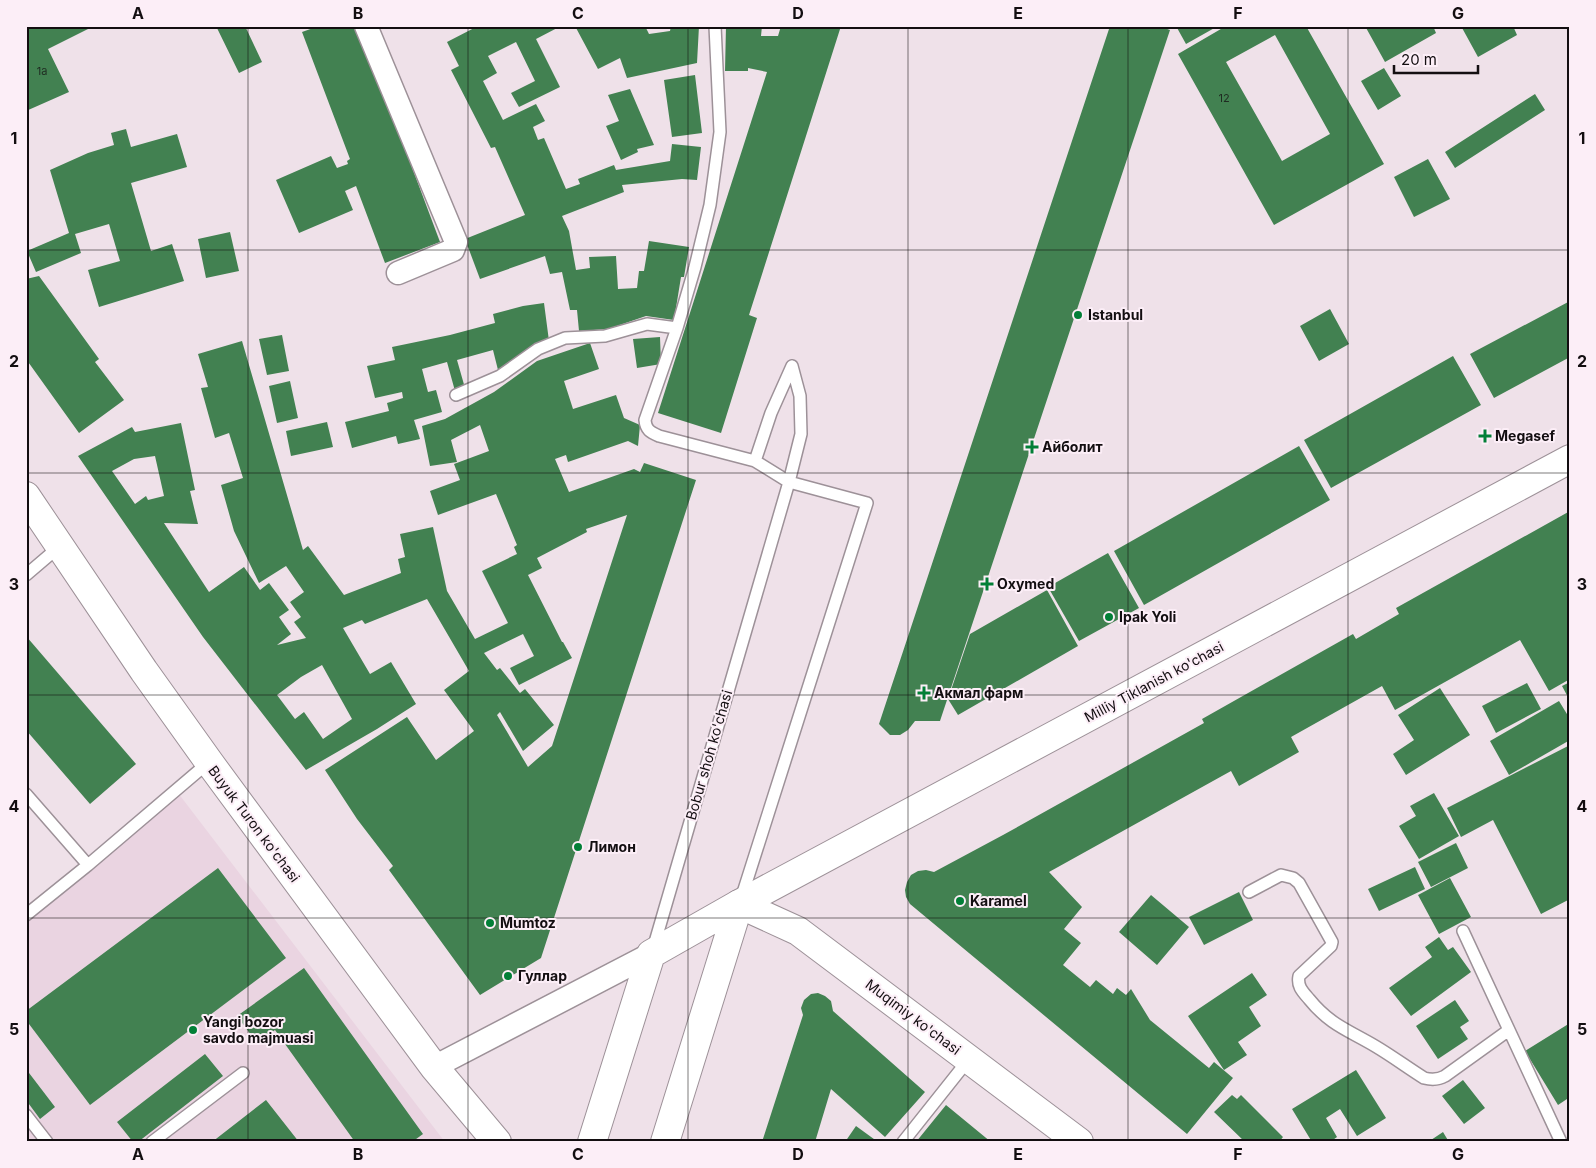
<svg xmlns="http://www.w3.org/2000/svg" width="1596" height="1168" font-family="Inter,sans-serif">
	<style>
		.built { fill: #ead4e1 }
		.building { fill: #428151; fill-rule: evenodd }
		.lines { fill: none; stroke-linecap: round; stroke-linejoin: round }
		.lane-casing { stroke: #9d9198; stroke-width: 14 }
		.street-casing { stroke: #9d9198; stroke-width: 25 }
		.secondary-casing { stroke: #9d9198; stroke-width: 30 }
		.primary-casing { stroke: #9d9198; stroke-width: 30 }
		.lane { stroke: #fff; stroke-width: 11 }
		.street { stroke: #fff; stroke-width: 22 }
		.secondary { stroke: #fff; stroke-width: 28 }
		.primary { stroke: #fff; stroke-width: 28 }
		.grid { fill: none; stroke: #130e11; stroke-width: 1; stroke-opacity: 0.55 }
		.poi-dot { fill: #027f37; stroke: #fceef7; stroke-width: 2 }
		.labels { text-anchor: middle; stroke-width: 4; stroke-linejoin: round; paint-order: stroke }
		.number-label { font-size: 11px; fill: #1f2b21 }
		.poi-label { font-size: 14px; font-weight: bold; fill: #130e11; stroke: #fceef7; text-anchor: start }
		.street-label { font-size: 14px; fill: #130e11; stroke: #fceef7 }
		.neatline { fill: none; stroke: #130e11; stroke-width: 2 }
		.grid-label { font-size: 16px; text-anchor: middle; font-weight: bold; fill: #130e11 }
	</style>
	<rect width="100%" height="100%" fill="#efe1e9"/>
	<path class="built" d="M 175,789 L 445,1142 L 26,1142 L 26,918 Z"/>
	<path class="building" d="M 26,26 L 94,26 L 48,49 L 69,92 L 26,111 Z
		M 216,26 L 245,26 L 262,62 L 239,73 Z
		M 319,26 L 359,26 L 440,242 L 385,263 L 356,186 L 345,191 L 353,210 L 299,233 L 276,180 L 331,156 L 337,168 L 348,164 L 347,161 L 350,159 L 302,32 Z
		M 478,26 L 561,26 L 536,39 L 560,87 L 519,107 L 511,93 L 535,81 L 516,42 L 488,56 L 497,73 L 483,81 L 503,120 L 536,104 L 545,121 L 533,127 L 538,140 L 544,138 L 566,189 L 580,184 L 578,179 L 614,165 L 616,170 L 670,161 L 672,144 L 701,147 L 697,180 L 682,179 L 622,185 L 624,192 L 562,216 L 569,231 L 576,270 L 590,268 L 589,257 L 616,256 L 618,289 L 637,288 L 639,271 L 644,271 L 649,241 L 689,247 L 684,277 L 681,277 L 674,320 L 646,316 L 608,329 L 579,331 L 577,310 L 570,310 L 562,272 L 550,274 L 545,256 L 480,279 L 465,239 L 525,215 L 495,147 L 491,148 L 451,70 L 459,66 L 447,42 Z
		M 575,26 L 645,26 L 649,34 L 670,31 L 671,26 L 699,26 L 697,63 L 627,78 L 620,58 L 598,69 Z
		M 726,26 L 762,26 L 761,36 L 778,36 L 781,26 L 841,26 L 749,315 L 757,318 L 721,433 L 658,413 L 767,72 L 748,68 L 748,71 L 725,71 Z
		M 1110,26 L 1159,26 L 1170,30 L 940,721 L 915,721 L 908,730 L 900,735 L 890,735 L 879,724 Z
		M 1176,26 L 1218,26 L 1186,44 Z
		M 1226,26 L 1306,26 L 1384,164 L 1274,225 L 1178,54 ZM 1275,35 L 1330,134 L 1282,161 L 1226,62 Z
		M 1365,26 L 1433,26 L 1436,33 L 1385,62 Z
		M 1461,26 L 1513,26 L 1517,35 L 1478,57 Z
		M 1384,68 L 1401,96 L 1378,110 L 1361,81 Z
		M 695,75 L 702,133 L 672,137 L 664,80 Z
		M 630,89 L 654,145 L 637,149 L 638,152 L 621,160 L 606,126 L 619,121 L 608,95 Z
		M 1535,94 L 1545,110 L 1455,168 L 1445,152 Z
		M 126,129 L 131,147 L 177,134 L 187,167 L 131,183 L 151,251 L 172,244 L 184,281 L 99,307 L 88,270 L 120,261 L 109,224 L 75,234 L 81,253 L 36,272 L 27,251 L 69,233 L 50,170 L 88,153 L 114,145 L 111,133 Z
		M 1428,159 L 1450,199 L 1414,217 L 1394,177 Z
		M 230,232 L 239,271 L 206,278 L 198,239 Z
		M 39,276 L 99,359 L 95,362 L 124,400 L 79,433 L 26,359 L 26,279 Z
		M 1570,301 L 1570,357 L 1494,398 L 1470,354 Z
		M 544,303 L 549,341 L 499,374 L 493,350 L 457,360 L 465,388 L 455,391 L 447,362 L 422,369 L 428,392 L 436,390 L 442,412 L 414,420 L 420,439 L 398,444 L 396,436 L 352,448 L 345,422 L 389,411 L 387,403 L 403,398 L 402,392 L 375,398 L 367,366 L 395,360 L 392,347 L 450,335 L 495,323 L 493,314 L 523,306 Z
		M 1330,309 L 1349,344 L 1319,361 L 1300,326 Z
		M 282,335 L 289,371 L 267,375 L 259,339 Z
		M 660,337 L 661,364 L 637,368 L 633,339 Z
		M 242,341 L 303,550 L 308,546 L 344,595 L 401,573 L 398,559 L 405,557 L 400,534 L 433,527 L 447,591 L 475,639 L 508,623 L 482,571 L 517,554 L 514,547 L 517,545 L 496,494 L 438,515 L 430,491 L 460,480 L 454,464 L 489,451 L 480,425 L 451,440 L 457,462 L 430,466 L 422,426 L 445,419 L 494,392 L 537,361 L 590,343 L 599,369 L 564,381 L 573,409 L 616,395 L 624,418 L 640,425 L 638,446 L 628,441 L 568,462 L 566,455 L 555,459 L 569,492 L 634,469 L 640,472 L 644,463 L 696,480 L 541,958 L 480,995 L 389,870 L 393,866 L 357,819 L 325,770 L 407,717 L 436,760 L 474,731 L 444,690 L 469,671 L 427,599 L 365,624 L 362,620 L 343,628 L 370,674 L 391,662 L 416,704 L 377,729 L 306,770 L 203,637 L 78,456 L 132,427 L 135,432 L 181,423 L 195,490 L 190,491 L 198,524 L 164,523 L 209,592 L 244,567 L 260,590 L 269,583 L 289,610 L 279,617 L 291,634 L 277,645 L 306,638 L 294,622 L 301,617 L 290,602 L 304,592 L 286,566 L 259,583 L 234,531 L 221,485 L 243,478 L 229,433 L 215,438 L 201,388 L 208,387 L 198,354 ZM 155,456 L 164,496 L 148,500 L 146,496 L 135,504 L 112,471 L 134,459 ZM 627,515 L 552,746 L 528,767 L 497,715 L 500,712 L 523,751 L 554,725 L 525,689 L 520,693 L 500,668 L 497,670 L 484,653 L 523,634 L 534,656 L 510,668 L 519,685 L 572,658 L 563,642 L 562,642 L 528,575 L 542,568 L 537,558 L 587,532 L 586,529 ZM 322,665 L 352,719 L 323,739 L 304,712 L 295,719 L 277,695 L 301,677 Z
		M 1453,356 L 1481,405 L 1331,488 L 1304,440 Z
		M 290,381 L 298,418 L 277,423 L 269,386 Z
		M 327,422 L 333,447 L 291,456 L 286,431 Z
		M 1299,446 L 1330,500 L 1144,605 L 1114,551 Z
		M 1570,511 L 1570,679 L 1549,691 L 1520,640 L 1395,710 L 1382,686 L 1291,737 L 1299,752 L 1239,786 L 1231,771 L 1049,872 L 1082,907 L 1064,929 L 1081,943 L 1063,965 L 1090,987 L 1096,980 L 1113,994 L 1117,988 L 1126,995 L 1131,989 L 1150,1020 L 1209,1068 L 1214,1062 L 1233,1078 L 1187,1134 L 910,904 L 906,897 L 905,890 L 907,882 L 911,875 L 918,871 L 926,870 L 934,872 L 1003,835 L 1204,723 L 1202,719 L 1353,634 L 1356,639 L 1399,614 L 1396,608 Z
		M 1108,553 L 1139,608 L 1079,641 L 1048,587 Z
		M 1047,590 L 1078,646 L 958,715 L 948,699 L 970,634 Z
		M 26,636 L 136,764 L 90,804 L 26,730 Z
		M 1570,682 L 1570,701 L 1562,686 Z
		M 1527,683 L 1541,709 L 1496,733 L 1482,706 Z
		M 1440,688 L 1470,735 L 1406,775 L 1393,754 L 1414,740 L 1398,715 Z
		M 1559,701 L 1570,719 L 1570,740 L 1509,775 L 1490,741 Z
		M 1570,745 L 1570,899 L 1541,914 L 1493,820 L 1461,837 L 1447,808 Z
		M 1434,793 L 1459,836 L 1419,859 L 1399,826 L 1416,816 L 1410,806 Z
		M 1456,843 L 1468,868 L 1431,887 L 1418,862 Z
		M 1415,867 L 1425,889 L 1379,911 L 1368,889 Z
		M 218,868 L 286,958 L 90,1105 L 26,1020 L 26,1011 Z
		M 1450,878 L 1471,917 L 1439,934 L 1418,895 Z
		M 1239,892 L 1253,920 L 1204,945 L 1189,917 Z
		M 1151,895 L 1189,927 L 1157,965 L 1119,932 Z
		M 1439,937 L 1448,950 L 1453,947 L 1471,972 L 1411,1016 L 1389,988 L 1432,957 L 1425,947 Z
		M 304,968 L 423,1134 L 412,1142 L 355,1142 L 275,1030 L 257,1043 L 237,1016 Z
		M 1252,973 L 1267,995 L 1249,1007 L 1261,1026 L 1238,1042 L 1247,1055 L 1224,1070 L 1188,1016 Z
		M 818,993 L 825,996 L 831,1001 L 833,1011 L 925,1092 L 885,1137 L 831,1089 L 815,1142 L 762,1142 L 803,1015 L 801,1008 L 804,1000 L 811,994 Z
		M 1455,1000 L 1469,1021 L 1460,1027 L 1468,1039 L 1438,1059 L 1416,1026 Z
		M 1570,1023 L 1570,1097 L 1558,1105 L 1525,1051 Z
		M 205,1054 L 223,1076 L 138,1142 L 133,1142 L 117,1122 Z
		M 26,1069 L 55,1107 L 40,1119 L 26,1100 Z
		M 1356,1070 L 1386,1118 L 1357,1136 L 1340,1109 L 1326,1118 L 1337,1137 L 1330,1142 L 1312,1142 L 1292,1109 Z
		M 1463,1080 L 1485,1108 L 1464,1124 L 1442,1096 Z
		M 1232,1095 L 1237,1099 L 1241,1095 L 1283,1137 L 1279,1142 L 1245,1142 L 1214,1112 Z
		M 266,1100 L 299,1142 L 212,1142 Z
		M 946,1105 L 991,1142 L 916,1142 Z
		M 856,1126 L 878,1142 L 845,1142 Z
		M 1443,1132 L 1449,1142 L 1428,1142 Z"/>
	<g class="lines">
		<defs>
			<path id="lane" d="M 715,26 L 720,132 L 710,205 L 695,267 L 677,328 L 645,420 C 646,430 650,432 659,436 L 755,461
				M 456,395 L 500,376 L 538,349 L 565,338 L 605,336 L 647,324 L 677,328
				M 26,575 L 60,546
				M 26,794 L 88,865
				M 1249,892 L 1281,875 L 1293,878 L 1299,883 L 1332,942 L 1331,946 L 1299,976 C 1297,986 1302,991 1309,999 C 1330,1025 1348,1030 1375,1046 C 1392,1056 1408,1068 1424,1078 C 1432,1080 1438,1080 1445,1076 L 1509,1030
				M 741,899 L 867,503 L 789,482 L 755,461 L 771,413 L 792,366
				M 26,915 L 88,865 L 209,762
				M 1463,931 L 1561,1142
				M 653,949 L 789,482 L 801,434 L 800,396 L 792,366
				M 26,1115 L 47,1142
				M 152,1142 L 243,1073
				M 903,1142 L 969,1059"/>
			<path id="street" d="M 366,26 L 456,242 L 453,250 L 398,273
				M 434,1067 L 651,954"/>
			<path id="secondary" d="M 26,496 L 144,671 L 209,762 L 434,1067 L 497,1142
				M 739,904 L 1570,459
				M 739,904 L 798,931 L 1079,1142"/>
			<path id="primary" d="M 592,1142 L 651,954 L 739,904
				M 665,1142 L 739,904"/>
		</defs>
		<use href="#lane" class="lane-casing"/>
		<use href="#street" class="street-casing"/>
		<use href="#secondary" class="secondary-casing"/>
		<use href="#primary" class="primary-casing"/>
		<use href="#lane" class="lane"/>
		<use href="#street" class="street"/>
		<use href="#secondary" class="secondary"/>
		<use href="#primary" class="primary"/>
	</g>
	<path class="grid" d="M 248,26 L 248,1142M 468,26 L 468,1142M 688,26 L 688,1142M 908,26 L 908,1142M 1128,26 L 1128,1142M 1348,26 L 1348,1142M 26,250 L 1570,250M 26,473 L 1570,473M 26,695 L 1570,695M 26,918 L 1570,918"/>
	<g class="poi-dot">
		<circle cx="1078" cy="315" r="5"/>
		<path d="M1482.5 428.5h5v5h5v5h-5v5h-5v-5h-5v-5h5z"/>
		<path d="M1029.5 439.5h5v5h5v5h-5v5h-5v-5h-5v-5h5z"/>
		<path d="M984.5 576.5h5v5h5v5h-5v5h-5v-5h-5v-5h5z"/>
		<circle cx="1109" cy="617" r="5"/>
		<path d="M921.5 685.5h5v5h5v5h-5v5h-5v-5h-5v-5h5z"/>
		<circle cx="578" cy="847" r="5"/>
		<circle cx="960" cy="901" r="5"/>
		<circle cx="490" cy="923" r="5"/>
		<circle cx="508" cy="976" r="5"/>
		<circle cx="193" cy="1030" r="5"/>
	</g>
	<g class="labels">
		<g class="number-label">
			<text x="42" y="75">1a</text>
			<text x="1224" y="102">12</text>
		</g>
		<g class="poi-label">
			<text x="1088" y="320">Istanbul</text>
			<text x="1495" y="441">Megasef</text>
			<text x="1042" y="452">Айболит</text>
			<text x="997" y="589">Oxymed</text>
			<text x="1119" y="622">Ipak Yoli</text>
			<text x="934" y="698">Акмал фарм</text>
			<text x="588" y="852">Лимон</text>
			<text x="970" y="906">Karamel</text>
			<text x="500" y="928">Mumtoz</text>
			<text x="518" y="981">Гуллар</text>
			<text x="203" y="1027">Yangi bozor<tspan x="203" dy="16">savdo majmuasi</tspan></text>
		</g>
		<g class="street-label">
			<text transform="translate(1154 682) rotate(-28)" y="5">Milliy Tiklanish ko'chasi</text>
			<text transform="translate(709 755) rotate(-74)" y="5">Bobur shoh ko'chasi</text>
			<text transform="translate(254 824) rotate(53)" y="5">Buyuk Turon ko'chasi</text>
			<text transform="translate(913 1017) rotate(37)" y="5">Muqimiy ko'chasi</text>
		</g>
	</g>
	<rect width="1596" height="1168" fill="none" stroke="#fceef7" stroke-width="55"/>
	<path d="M1394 65v8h84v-8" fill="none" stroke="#130e11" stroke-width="2.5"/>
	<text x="1401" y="65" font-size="15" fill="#130e11" stroke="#fceef7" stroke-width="4" paint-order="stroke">20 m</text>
	<rect x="28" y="28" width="1540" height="1112" class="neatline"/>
	<g class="grid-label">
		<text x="138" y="19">A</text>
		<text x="358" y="19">B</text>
		<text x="578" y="19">C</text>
		<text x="798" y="19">D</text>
		<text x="1018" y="19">E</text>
		<text x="1238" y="19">F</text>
		<text x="1458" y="19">G</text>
		<text x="14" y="144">1</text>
		<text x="1582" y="144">1</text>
		<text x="14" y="367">2</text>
		<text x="1582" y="367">2</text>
		<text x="14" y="590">3</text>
		<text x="1582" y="590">3</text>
		<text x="14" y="812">4</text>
		<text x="1582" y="812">4</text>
		<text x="14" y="1035">5</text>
		<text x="1582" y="1035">5</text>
		<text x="138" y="1160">A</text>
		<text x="358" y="1160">B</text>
		<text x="578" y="1160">C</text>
		<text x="798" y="1160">D</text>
		<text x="1018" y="1160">E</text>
		<text x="1238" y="1160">F</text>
		<text x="1458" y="1160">G</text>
	</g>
</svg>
